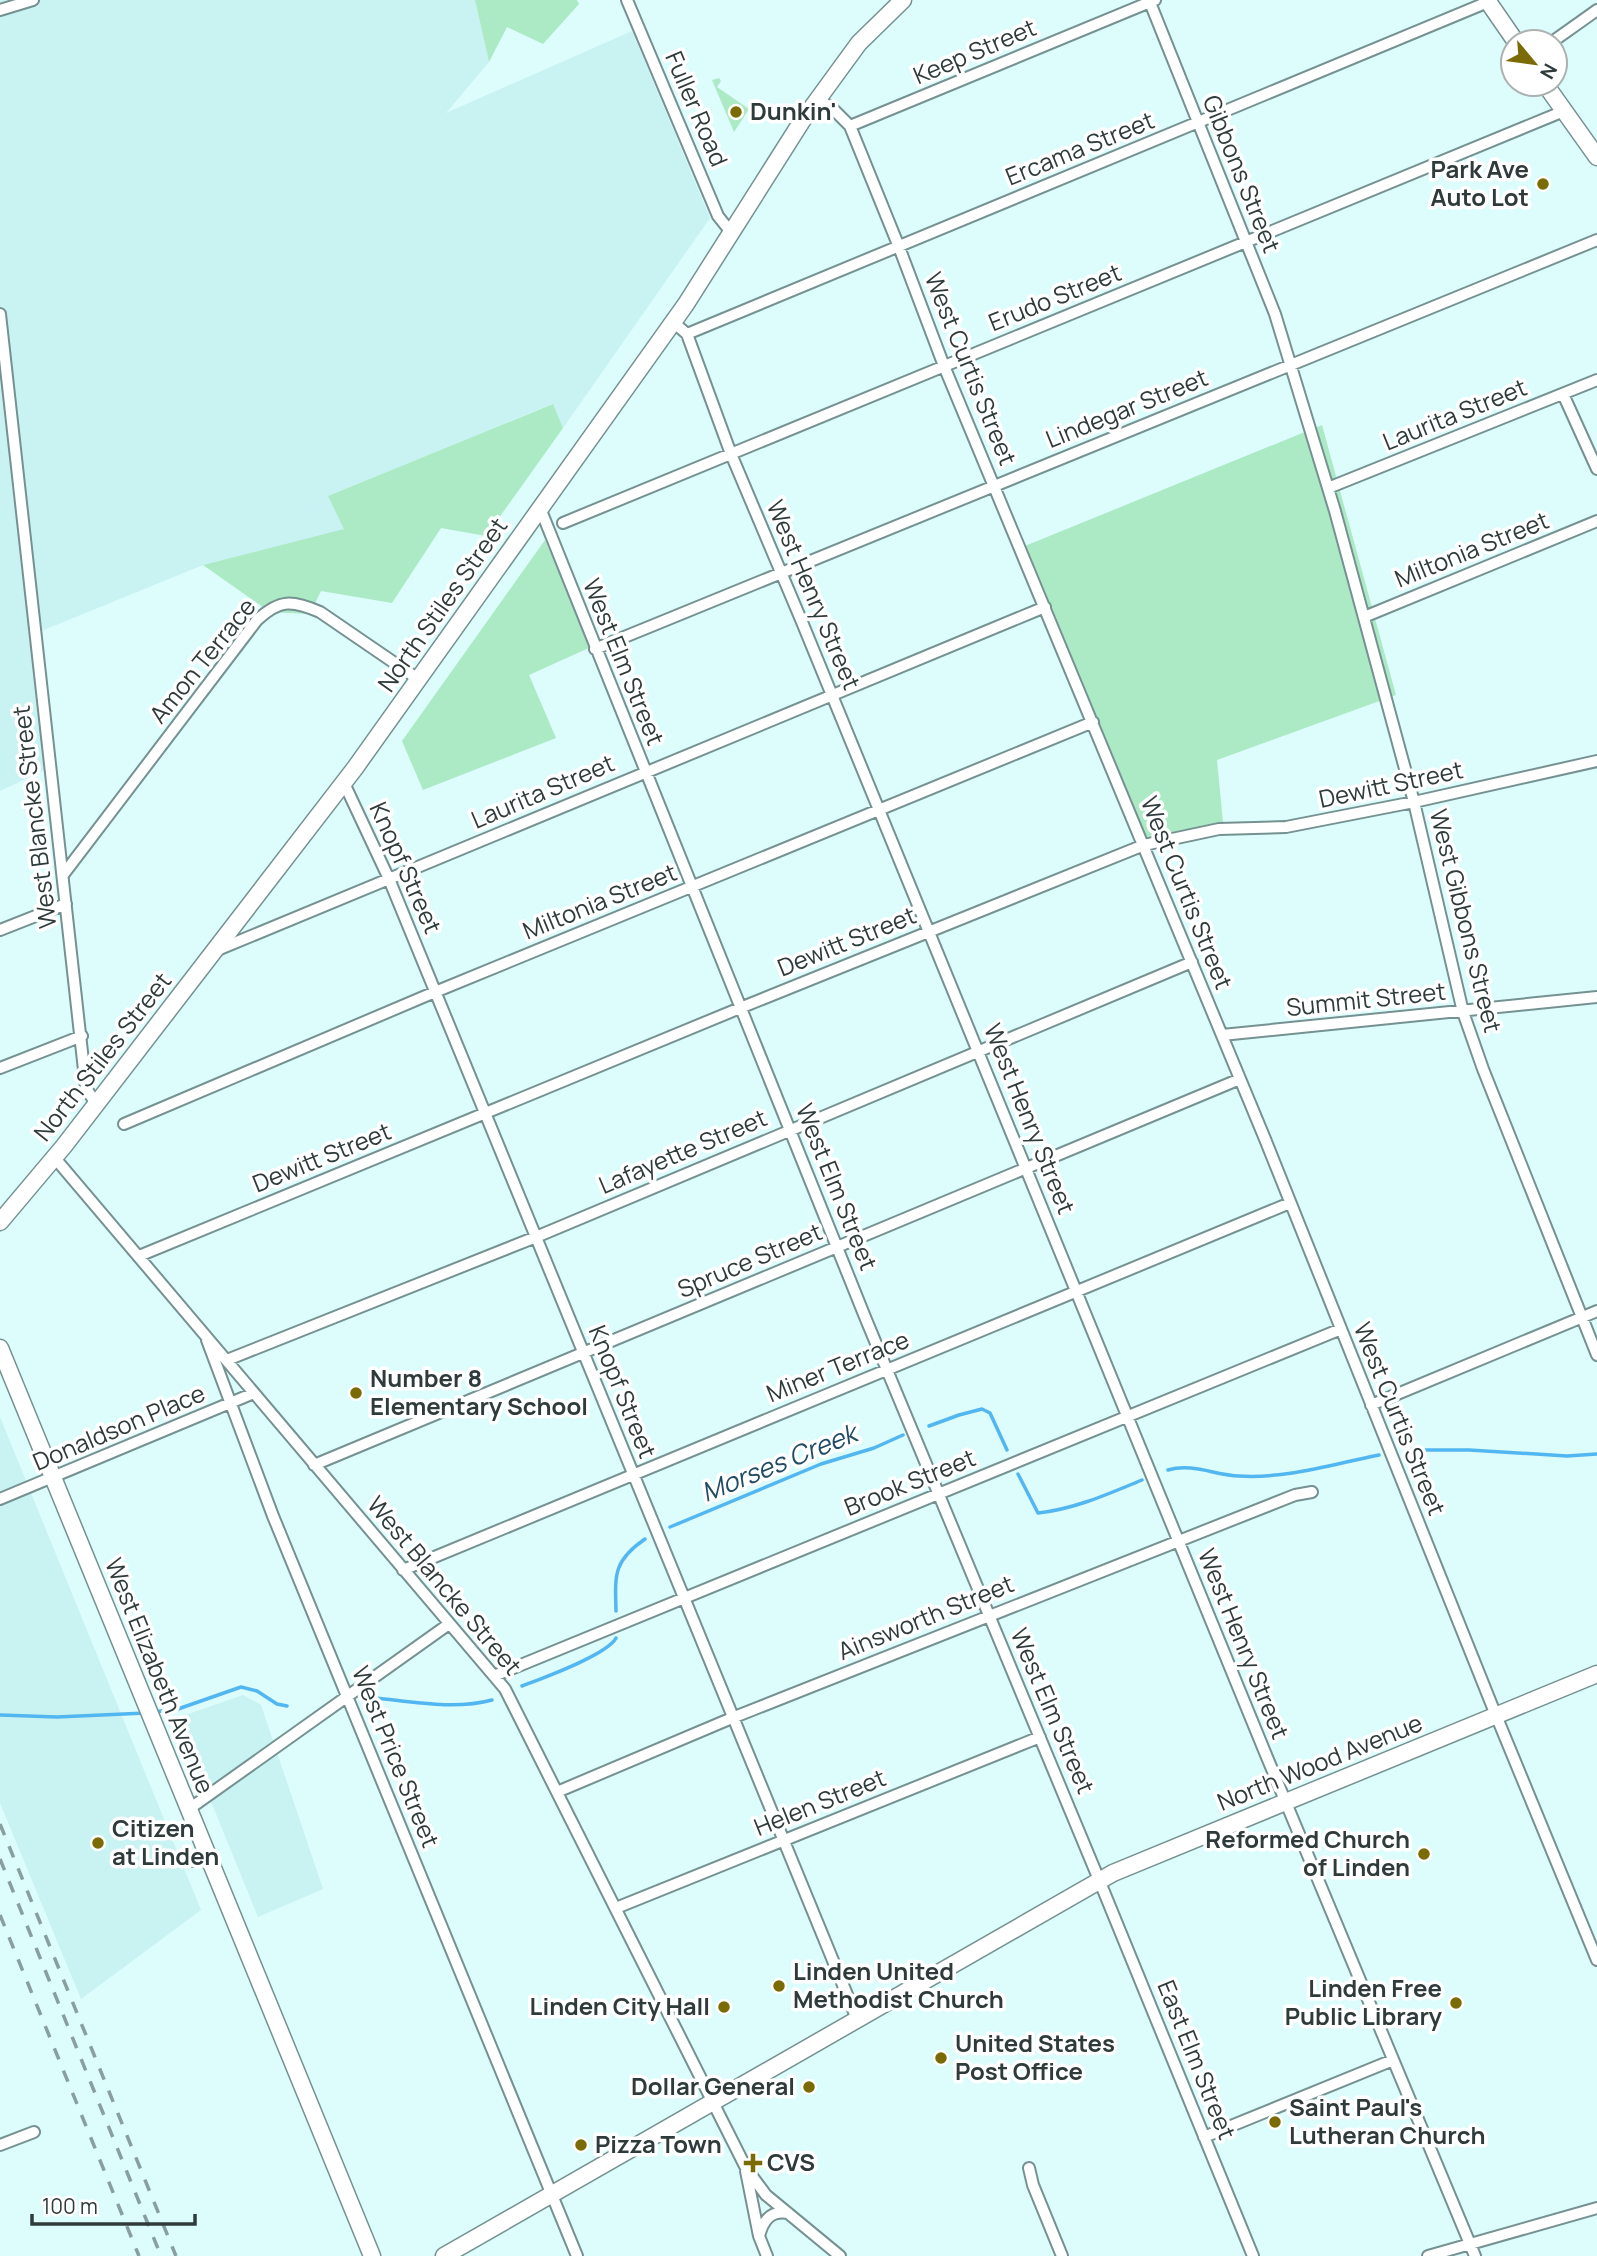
<svg xmlns="http://www.w3.org/2000/svg" width="1597" height="2256" font-family="Manrope,sans-serif">
	<style>
		.built { fill: #c9f2f2 }
		.green { fill: #abeac5 }
		.lines { fill: none; stroke-linecap: round; stroke-linejoin: round }
		.stream { stroke: #52b7f0; stroke-width: 3.5 }
		.street-casing { stroke: #759191; stroke-width: 14 }
		.secondary-casing { stroke: #759191; stroke-width: 19 }
		.street { stroke: #fff; stroke-width: 10 }
		.secondary { stroke: #fff; stroke-width: 16 }
		.rail { stroke: #899f9f; stroke-width: 3.5; stroke-dasharray: 12 12; stroke-linecap: butt }
		.poi-dot { fill: #7a6b04; stroke: #fff; stroke-width: 2.5 }
		.labels { text-anchor: middle; stroke-width: 7; stroke-linejoin: round; paint-order: stroke }
		.street-label { font-size: 24px; fill: #2f3b3b; stroke: #fff }
		.poi-label { font-size: 24px; font-weight: bold; fill: #2f3b3b; stroke: #fff; text-anchor: start }
		.water-label { font-size: 26px; font-style: italic; fill: #224c64; stroke: #fff }
	</style>
	<rect width="100%" height="100%" fill="#ddfcfc"/>
	<path class="built" d="M 0,0 L 475,0 L 489,62 L 446,113 L 632,31 L 710,218 L 563,428 L 552,404 L 328,496 L 345,529 L 203,565 L 34,634 L 47,769 L 0,791 Z
		M 0,1417 L 201,1910 L 81,1999 L 0,1803 Z
		M 243,1695 L 261,1705 L 323,1889 L 258,1917 L 177,1718 Z"/>
	<path class="green" d="M 475,0 L 577,0 L 579,4 L 543,44 L 507,27 L 489,62 Z
		M 719,78 L 721,81 L 717,87 L 749,109 L 734,132 L 712,80 Z
		M 553,404 L 563,428 L 486,536 L 441,528 L 392,603 L 321,591 L 310,614 L 270,612 L 203,565 L 344,529 L 328,496 Z
		M 1322,425 L 1396,695 L 1217,760 L 1224,833 L 1138,847 L 1020,548 Z
		M 545,540 L 591,647 L 529,675 L 556,738 L 423,790 L 402,741 Z"/>
	<g class="lines">
		<path class="stream" d="M 929,1426 L 959,1415 L 982,1409 L 990,1413 L 1007,1450
			M 1409,1450 L 1469,1450 L 1567,1456 L 1597,1454
			M 1168,1470 C 1192,1463 1215,1475 1239,1476 C 1286,1479 1333,1464 1379,1455
			M 1018,1474 L 1038,1513 C 1075,1509 1108,1494 1142,1480
			M 670,1527 L 821,1464 L 874,1448 L 903,1435
			M 616,1611 C 615,1575 613,1561 645,1539
			M 522,1686 C 543,1678 607,1655 616,1638
			M 376,1698 C 414,1702 455,1710 492,1700
			M 153,1712 L 178,1709 L 241,1687 L 257,1691 L 277,1704 L 287,1706
			M 0,1715 L 57,1717 L 146,1713"/>
		<defs>
			<path id="street" d="M 627,0 L 718,216 L 730,231
				M 1149,0 L 1275,314 L 1335,511 L 1414,802 L 1463,1012 L 1483,1069 L 1597,1355
				M 0,10 L 33,0
				M 1552,42 L 1597,10
				M 819,100 L 832,108 L 850,126 L 899,247 L 944,366 L 1265,1139 L 1493,1708 L 1597,1960
				M 850,126 L 1155,0
				M 0,314 L 86,1088 L 96,1104
				M 672,321 L 687,334 L 731,454 L 802,622 L 1264,1750 L 1475,2256
				M 687,334 L 1488,2
				M 1563,394 L 1597,469
				M 1328,488 L 1597,380
				M 540,508 L 865,1317 L 1102,1887 L 1253,2256
				M 563,523 L 1564,111
				M 1364,617 L 1597,521
				M 595,649 L 1597,240
				M 344,783 L 389,879 L 857,2019
				M 63,875 L 257,620 C 280,599 292,600 320,612 L 418,679
				M 0,930 L 66,904
				M 215,951 L 1045,607
				M 1222,1035 L 1597,997
				M 0,1068 L 82,1036
				M 124,1124 L 435,992 L 1093,722
				M 54,1157 L 505,1689 L 746,2168 L 766,2195 L 840,2256
				M 139,1256 L 740,1008 L 1144,845 L 1219,829 L 1286,827 L 1414,802 L 1597,761
				M 207,1340 L 273,1516 L 577,2256
				M 227,1360 L 536,1237 L 1192,962
				M 1371,1405 L 1597,1311
				M 314,1465 L 1240,1079
				M 0,1499 L 254,1393
				M 403,1570 L 1290,1203
				M 494,1676 L 1341,1329
				M 557,1792 L 732,1718 L 1295,1495 L 1312,1492
				M 189,1809 L 449,1624
				M 193,1861 L 206,1854
				M 616,1908 L 1040,1737
				M 1204,2137 L 1393,2060
				M 0,2145 L 34,2132
				M 1029,2168 L 1033,2185 L 1062,2256
				M 746,2171 L 759,2236 L 767,2256
				M 759,2236 C 763,2221 770,2210 788,2213
				M 1428,2256 L 1597,2208"/>
			<path id="secondary" d="M 1487,0 L 1516,42
				M 1545,84 L 1597,157
				M 0,1222 L 64,1146 L 355,768 L 686,304 L 802,121 L 859,43 L 903,0
				M 0,1348 L 372,2256
				M 444,2256 L 1113,1873 L 1597,1674"/>
		</defs>
		<use href="#street" class="street-casing"/>
		<use href="#secondary" class="secondary-casing"/>
		<use href="#street" class="street"/>
		<use href="#secondary" class="secondary"/>
		<path class="rail" d="M 0,1824 L 176,2256
			M 0,1859 L 161,2256
			M 0,1915 L 139,2256"/>
	</g>
	<g class="poi-dot">
		<circle cx="736" cy="112" r="7"/>
		<circle cx="1543" cy="184" r="7"/>
		<circle cx="356" cy="1393" r="7"/>
		<circle cx="98" cy="1843" r="7"/>
		<circle cx="1424" cy="1854" r="7"/>
		<circle cx="779" cy="1986" r="7"/>
		<circle cx="1456" cy="2003" r="7"/>
		<circle cx="724" cy="2007" r="7"/>
		<circle cx="941" cy="2058" r="7"/>
		<circle cx="809" cy="2087" r="7"/>
		<circle cx="1275" cy="2122" r="7"/>
		<circle cx="581" cy="2145" r="7"/>
		<path d="M749.5 2152.5h7v7h7v7h-7v7h-7v-7h-7v-7h7z"/>
	</g>
	<g class="labels">
		<g class="street-label">
			<text transform="translate(975 52) rotate(-23)" y="8">Keep Street</text>
			<text transform="translate(696 109) rotate(67)" y="8">Fuller Road</text>
			<text transform="translate(1080 149) rotate(-22)" y="8">Ercama Street</text>
			<text transform="translate(1241 174) rotate(68)" y="8">Gibbons Street</text>
			<text transform="translate(1055 298) rotate(-22)" y="8">Erudo Street</text>
			<text transform="translate(970 369) rotate(68)" y="8">West Curtis Street</text>
			<text transform="translate(1127 409) rotate(-22)" y="8">Lindegar Street</text>
			<text transform="translate(1455 415) rotate(-22)" y="8">Laurita Street</text>
			<text transform="translate(1472 550) rotate(-22)" y="8">Miltonia Street</text>
			<text transform="translate(813 595) rotate(67)" y="8">West Henry Street</text>
			<text transform="translate(443 605) rotate(-55)" y="8">North Stiles Street</text>
			<text transform="translate(203 661) rotate(-51)" y="8">Amon Terrace</text>
			<text transform="translate(623 662) rotate(68)" y="8">West Elm Street</text>
			<text transform="translate(1391 785) rotate(-12)" y="8">Dewitt Street</text>
			<text transform="translate(543 792) rotate(-23)" y="8">Laurita Street</text>
			<text transform="translate(35 817) rotate(-97)" y="8">West Blancke Street</text>
			<text transform="translate(405 868) rotate(66)" y="8">Knopf Street</text>
			<text transform="translate(1186 893) rotate(68)" y="8">West Curtis Street</text>
			<text transform="translate(600 902) rotate(-22)" y="8">Miltonia Street</text>
			<text transform="translate(1465 921) rotate(76)" y="8">West Gibbons Street</text>
			<text transform="translate(847 942) rotate(-22)" y="8">Dewitt Street</text>
			<text transform="translate(1366 1000) rotate(-6)" y="8">Summit Street</text>
			<text transform="translate(103 1057) rotate(-52)" y="8">North Stiles Street</text>
			<text transform="translate(1029 1119) rotate(68)" y="8">West Henry Street</text>
			<text transform="translate(683 1152) rotate(-23)" y="8">Lafayette Street</text>
			<text transform="translate(322 1158) rotate(-22)" y="8">Dewitt Street</text>
			<text transform="translate(836 1187) rotate(68)" y="8">West Elm Street</text>
			<text transform="translate(750 1261) rotate(-23)" y="8">Spruce Street</text>
			<text transform="translate(838 1367) rotate(-22)" y="8">Miner Terrace</text>
			<text transform="translate(622 1392) rotate(68)" y="8">Knopf Street</text>
			<text transform="translate(1399 1419) rotate(68)" y="8">West Curtis Street</text>
			<text transform="translate(119 1428) rotate(-23)" y="8">Donaldson Place</text>
			<text transform="translate(910 1483) rotate(-22)" y="8">Brook Street</text>
			<text transform="translate(444 1586) rotate(50)" y="8">West Blancke Street</text>
			<text transform="translate(926 1618) rotate(-22)" y="8">Ainsworth Street</text>
			<text transform="translate(1243 1644) rotate(68)" y="8">West Henry Street</text>
			<text transform="translate(159 1676) rotate(68)" y="8">West Elizabeth Avenue</text>
			<text transform="translate(1052 1711) rotate(67)" y="8">West Elm Street</text>
			<text transform="translate(395 1757) rotate(68)" y="8">West Price Street</text>
			<text transform="translate(1320 1763) rotate(-22)" y="8">North Wood Avenue</text>
			<text transform="translate(820 1803) rotate(-22)" y="8">Helen Street</text>
			<text transform="translate(1196 2060) rotate(68)" y="8">East Elm Street</text>
		</g>
		<g class="poi-label">
			<text x="750" y="120">Dunkin'</text>
			<text x="1529" y="178" text-anchor="end">Park Ave<tspan x="1529" dy="28">Auto Lot</tspan></text>
			<text x="370" y="1387">Number 8<tspan x="370" dy="28">Elementary School</tspan></text>
			<text x="112" y="1837">Citizen<tspan x="112" dy="28">at Linden</tspan></text>
			<text x="1410" y="1848" text-anchor="end">Reformed Church<tspan x="1410" dy="28">of Linden</tspan></text>
			<text x="793" y="1980">Linden United<tspan x="793" dy="28">Methodist Church</tspan></text>
			<text x="1442" y="1997" text-anchor="end">Linden Free<tspan x="1442" dy="28">Public Library</tspan></text>
			<text x="710" y="2015" text-anchor="end">Linden City Hall</text>
			<text x="955" y="2052">United States<tspan x="955" dy="28">Post Office</tspan></text>
			<text x="795" y="2095" text-anchor="end">Dollar General</text>
			<text x="1289" y="2116">Saint Paul's<tspan x="1289" dy="28">Lutheran Church</tspan></text>
			<text x="595" y="2153">Pizza Town</text>
			<text x="767" y="2171">CVS</text>
		</g>
		<g class="water-label">
			<text transform="translate(779 1463) rotate(-22)" y="9">Morses Creek</text>
		</g>
	</g>
	<g transform="translate(1534 63) rotate(119)"><circle r="33" fill="#ffffff" stroke="#acb1b1" stroke-width="2"/>
	<path d="M0-5L12 26L0 18L-12 26Z" fill="#7a6b04"/>
	<text y="-10" font-size="19" font-weight="bold" text-anchor="middle" fill="#2f3b3b">N</text>
	</g>
	<path d="M32 2214v10h163v-10" fill="none" stroke="#2f3b3b" stroke-width="3.5"/>
	<text x="42" y="2214" font-size="21" fill="#2f3b3b" stroke="#ffffff" stroke-width="5" paint-order="stroke">100 m</text>
</svg>
